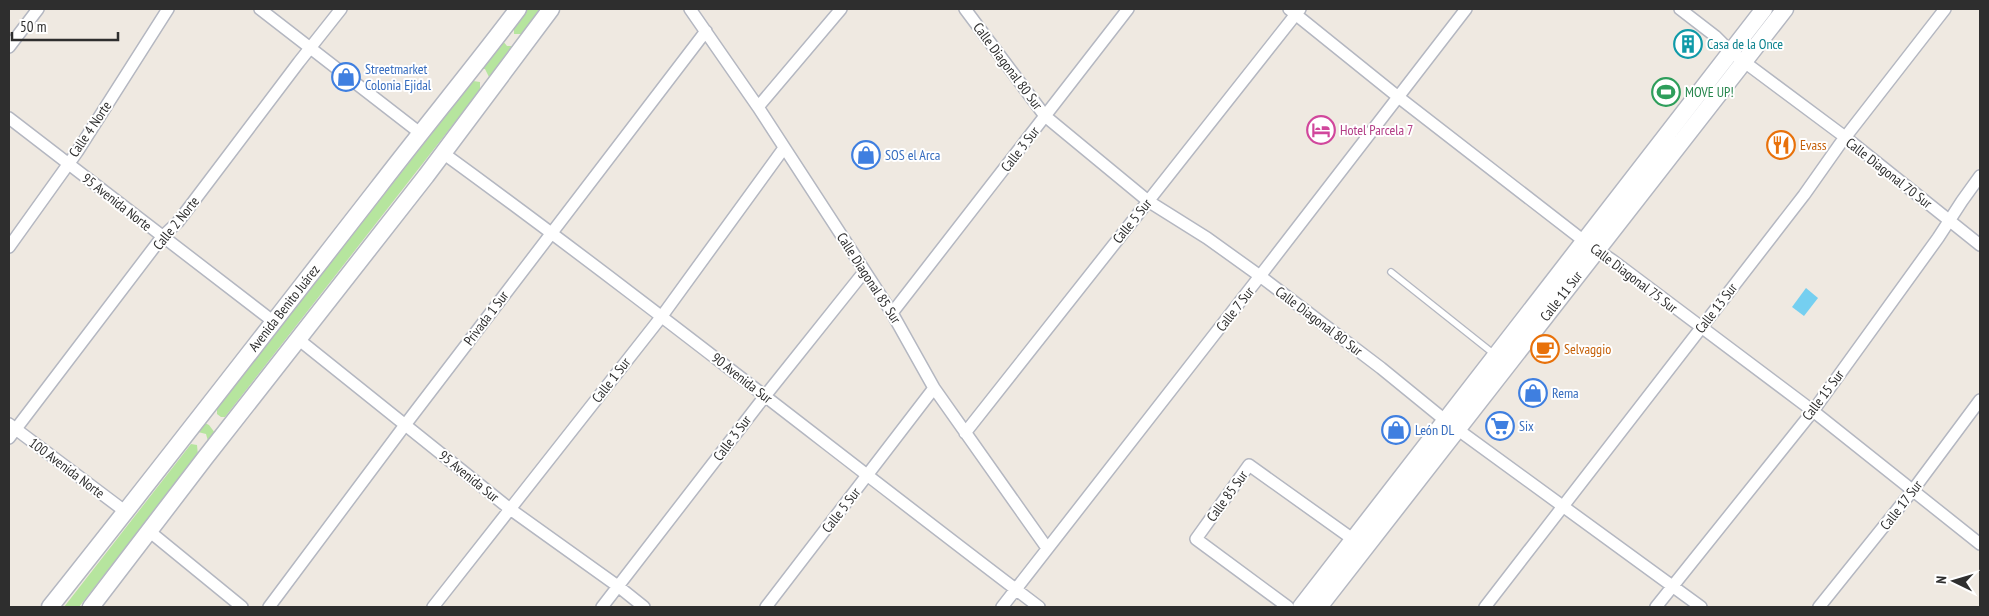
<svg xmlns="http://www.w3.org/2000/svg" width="1989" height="616" font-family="'PT Sans Narrow',sans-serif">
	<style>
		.green { fill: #b6e59e }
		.water { fill: #75cff0 }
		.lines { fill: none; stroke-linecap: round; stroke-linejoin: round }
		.lane-casing { stroke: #b4b7c1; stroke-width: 8 }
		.street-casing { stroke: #b4b7c1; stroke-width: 14 }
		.secondary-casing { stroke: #b4b7c1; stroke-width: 19 }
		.lane { stroke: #fff; stroke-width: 5.5 }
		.street { stroke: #fff; stroke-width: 11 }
		.secondary { stroke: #fff; stroke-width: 16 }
		.labels { text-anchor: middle; stroke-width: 4; stroke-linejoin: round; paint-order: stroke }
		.culture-label { font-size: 14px; fill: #0d838f; stroke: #fff; text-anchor: start }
		.street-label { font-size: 14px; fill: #2e2e2e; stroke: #fff }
		.shop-label { font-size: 14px; fill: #366cbe; stroke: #fff; text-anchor: start }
		.leisure-label { font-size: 14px; fill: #27864d; stroke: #fff; text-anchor: start }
		.hotel-label { font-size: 14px; fill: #b23c85; stroke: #fff; text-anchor: start }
		.food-label { font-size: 14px; fill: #c56008; stroke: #fff; text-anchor: start }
	</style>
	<rect width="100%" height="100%" fill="#efe9e1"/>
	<path class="green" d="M 528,9 L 541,9 L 521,34 L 514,34 L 514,28 Z
		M 502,40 L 507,46 L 512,46 L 489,77 L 485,69 L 481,69 Z
		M 473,81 L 480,82 L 480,90 L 225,417 L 221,417 L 217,414 L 217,408 Z
		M 205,423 L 209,425 L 215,433 L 208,441 L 206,434 L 198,432 Z
		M 191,444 L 197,445 L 198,455 L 79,607 L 64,607 Z"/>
	<path class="water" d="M 1806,288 L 1818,298 L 1804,316 L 1792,307 Z"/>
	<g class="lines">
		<defs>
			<path id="lane" d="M 1391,272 L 1494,354"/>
			<path id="street" d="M 260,9 L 420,133
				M 690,9 L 758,107 L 892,313 L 934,388 L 1047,548
				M 965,9 L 1045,116 L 1148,201 L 1207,238 L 1260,276 L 1381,368 L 1446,421 L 1701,607
				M 1289,9 L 1397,96 L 1584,241 L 1612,260 L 1813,411 L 1980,544
				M 1680,9 L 1715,36 L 1731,52 L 1845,137 L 1980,245
				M 9,47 L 38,9
				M 758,107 L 841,9
				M 9,118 L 274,322
				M 443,153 C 645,300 840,456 1039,607
				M 9,247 L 77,152 L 168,9
				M 892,313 L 1128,9
				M 298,339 L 510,509 L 619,587 L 644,607
				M 9,424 L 126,512
				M 965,433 L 1300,9
				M 9,438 L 162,237 L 178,222 L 299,62 L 341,9
				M 149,531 L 242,607
				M 269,607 L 405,425 L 706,31
				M 433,607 L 662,316 L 784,148
				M 602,607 L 765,396 L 864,272
				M 766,607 L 934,388
				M 1002,607 L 1260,276 L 1466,9
				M 1288,607 L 1196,539 L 1249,465 L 1354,540
				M 1485,607 L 1804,195 L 1840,144 L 1945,9
				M 1656,607 L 1813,411 L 1938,238 L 1962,201 L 1980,176
				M 1819,607 L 1913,490 L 1980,400"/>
			<path id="secondary" d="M 50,607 C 160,469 268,329 377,189 C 423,129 472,70 518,9
				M 91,607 L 205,458 L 426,176 L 551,9
				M 1301,607 L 1764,9
				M 1319,607 L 1785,9"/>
		</defs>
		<use href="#lane" class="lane-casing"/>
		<use href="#street" class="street-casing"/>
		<use href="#secondary" class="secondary-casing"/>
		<use href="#lane" class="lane"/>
		<use href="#street" class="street"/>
		<use href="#secondary" class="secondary"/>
	</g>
	<defs>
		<symbol id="building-ring" viewBox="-11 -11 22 22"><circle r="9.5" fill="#fff" stroke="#0f9aa8" stroke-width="1.5"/><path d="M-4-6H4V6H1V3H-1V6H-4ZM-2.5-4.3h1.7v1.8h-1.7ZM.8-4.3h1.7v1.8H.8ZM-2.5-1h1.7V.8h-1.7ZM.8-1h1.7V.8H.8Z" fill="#0f9aa8"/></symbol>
		<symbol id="shop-ring" viewBox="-11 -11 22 22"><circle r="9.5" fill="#fff" stroke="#3f7fe0" stroke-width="1.5"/><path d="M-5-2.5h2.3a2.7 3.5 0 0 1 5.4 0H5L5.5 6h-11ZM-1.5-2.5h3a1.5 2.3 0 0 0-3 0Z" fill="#3f7fe0"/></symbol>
		<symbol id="stadium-ring" viewBox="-11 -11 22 22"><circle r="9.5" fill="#fff" stroke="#2e9e5b" stroke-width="1.5"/><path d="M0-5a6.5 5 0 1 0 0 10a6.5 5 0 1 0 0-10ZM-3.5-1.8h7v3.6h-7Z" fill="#2e9e5b"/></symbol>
		<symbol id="hotel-ring" viewBox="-11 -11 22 22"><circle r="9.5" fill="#fff" stroke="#d1479c" stroke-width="1.5"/><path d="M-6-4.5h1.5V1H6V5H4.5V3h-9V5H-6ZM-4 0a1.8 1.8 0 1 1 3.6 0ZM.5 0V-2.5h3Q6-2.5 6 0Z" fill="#d1479c"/></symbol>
		<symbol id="restaurant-ring" viewBox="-11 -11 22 22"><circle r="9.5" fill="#fff" stroke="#e8710a" stroke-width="1.5"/><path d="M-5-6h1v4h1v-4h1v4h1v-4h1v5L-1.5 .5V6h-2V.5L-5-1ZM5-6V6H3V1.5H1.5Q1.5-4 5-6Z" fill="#e8710a"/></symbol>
		<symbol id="cafe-ring" viewBox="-11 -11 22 22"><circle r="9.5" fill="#fff" stroke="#e8710a" stroke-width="1.5"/><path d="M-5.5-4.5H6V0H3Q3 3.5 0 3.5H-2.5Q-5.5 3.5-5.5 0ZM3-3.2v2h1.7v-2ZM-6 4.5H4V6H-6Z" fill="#e8710a"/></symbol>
		<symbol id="supermarket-ring" viewBox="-11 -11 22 22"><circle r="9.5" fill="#fff" stroke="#3f7fe0" stroke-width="1.5"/><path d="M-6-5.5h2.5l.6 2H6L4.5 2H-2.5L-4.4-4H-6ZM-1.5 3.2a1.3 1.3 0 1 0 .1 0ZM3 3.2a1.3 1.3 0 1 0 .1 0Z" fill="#3f7fe0"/></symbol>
	</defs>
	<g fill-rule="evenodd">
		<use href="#building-ring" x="1672" y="28" width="32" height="32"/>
		<use href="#shop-ring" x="330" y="61" width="32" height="32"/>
		<use href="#stadium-ring" x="1650" y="76" width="32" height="32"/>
		<use href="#hotel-ring" x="1305" y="114" width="32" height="32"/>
		<use href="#restaurant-ring" x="1765" y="129" width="32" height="32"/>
		<use href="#shop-ring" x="850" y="139" width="32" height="32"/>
		<use href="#cafe-ring" x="1529" y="333" width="32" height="32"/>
		<use href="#shop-ring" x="1517" y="377" width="32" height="32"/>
		<use href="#supermarket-ring" x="1484" y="410" width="32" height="32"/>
		<use href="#shop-ring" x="1380" y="414" width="32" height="32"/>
	</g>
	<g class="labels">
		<g class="culture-label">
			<text x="1707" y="49">Casa de la Once</text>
		</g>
		<g class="street-label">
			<text transform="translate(1008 66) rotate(53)" y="5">Calle Diagonal 80 Sur</text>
			<text transform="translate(90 129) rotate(-56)" y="5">Calle 4 Norte</text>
			<text transform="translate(1020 149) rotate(-52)" y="5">Calle 3 Sur</text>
			<text transform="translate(1889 173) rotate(38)" y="5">Calle Diagonal 70 Sur</text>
			<text transform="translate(117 202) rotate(38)" y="5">95 Avenida Norte</text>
			<text transform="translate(1132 221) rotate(-51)" y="5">Calle 5 Sur</text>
			<text transform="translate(176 223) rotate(-51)" y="5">Calle 2 Norte</text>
			<text transform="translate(869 278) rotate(57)" y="5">Calle Diagonal 85 Sur</text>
			<text transform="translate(1634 278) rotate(37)" y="5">Calle Diagonal 75 Sur</text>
			<text transform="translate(1561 296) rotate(-52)" y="5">Calle 11 Sur</text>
			<text transform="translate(284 308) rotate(-52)" y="5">Avenida Benito Juárez</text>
			<text transform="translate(1716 308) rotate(-52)" y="5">Calle 13 Sur</text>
			<text transform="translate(1235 309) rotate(-52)" y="5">Calle 7 Sur</text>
			<text transform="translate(486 318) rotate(-53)" y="5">Privada 1 Sur</text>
			<text transform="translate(1319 321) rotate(37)" y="5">Calle Diagonal 80 Sur</text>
			<text transform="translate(742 378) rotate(38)" y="5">90 Avenida Sur</text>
			<text transform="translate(611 380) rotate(-52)" y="5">Calle 1 Sur</text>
			<text transform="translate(1823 395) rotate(-53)" y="5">Calle 15 Sur</text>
			<text transform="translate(732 438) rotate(-53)" y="5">Calle 3 Sur</text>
			<text transform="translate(67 468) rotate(37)" y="5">100 Avenida Norte</text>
			<text transform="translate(469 476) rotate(39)" y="5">95 Avenida Sur</text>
			<text transform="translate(1227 496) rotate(-54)" y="5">Calle 85 Sur</text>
			<text transform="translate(1901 505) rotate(-52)" y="5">Calle 17 Sur</text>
			<text transform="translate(841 510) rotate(-52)" y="5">Calle 5 Sur</text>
		</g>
		<g class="shop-label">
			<text x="365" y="74">Streetmarket<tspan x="365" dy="16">Colonia Ejidal</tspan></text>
			<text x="885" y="160">SOS el Arca</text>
			<text x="1552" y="398">Rema</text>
			<text x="1519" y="431">Six</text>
			<text x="1415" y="435">León DL</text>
		</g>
		<g class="leisure-label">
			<text x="1685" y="97">MOVE UP!</text>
		</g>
		<g class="hotel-label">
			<text x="1340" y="135">Hotel Parcela 7</text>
		</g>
		<g class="food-label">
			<text x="1800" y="150">Evass</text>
			<text x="1564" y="354">Selvaggio</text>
		</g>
	</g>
	<rect width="1989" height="616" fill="none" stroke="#2e2e2e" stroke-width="20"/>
	<g transform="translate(1954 581) rotate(275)" stroke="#ffffff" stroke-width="4" paint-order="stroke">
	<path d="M0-4L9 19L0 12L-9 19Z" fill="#2e2e2e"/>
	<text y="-8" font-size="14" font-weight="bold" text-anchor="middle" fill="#2e2e2e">N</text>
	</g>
	<path d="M12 32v8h106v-8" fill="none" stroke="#2e2e2e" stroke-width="2.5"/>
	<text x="20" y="32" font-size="15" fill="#2e2e2e" stroke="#ffffff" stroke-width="4" paint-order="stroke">50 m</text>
</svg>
